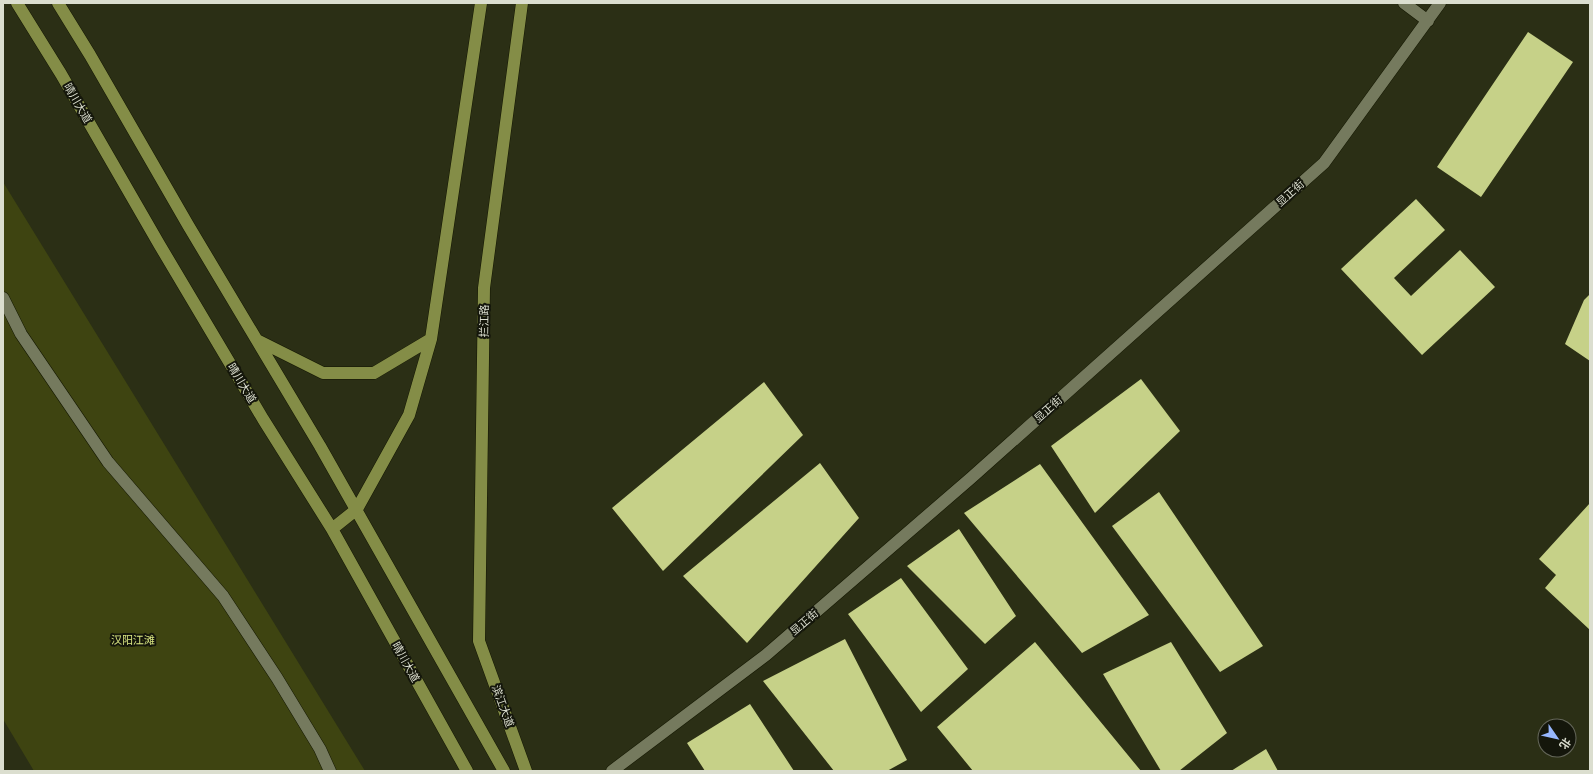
<svg xmlns="http://www.w3.org/2000/svg" width="1593" height="774" font-family="Helvetica,'Noto Sans SC',sans-serif">
	<style>
		.green { fill: #3e4411 }
		.building { fill: #c6d188 }
		.lines { fill: none; stroke-linecap: round; stroke-linejoin: round }
		.minor-casing { stroke: #141701; stroke-width: 13 }
		.major-casing { stroke: #141701; stroke-width: 13 }
		.minor { stroke: #757a5e; stroke-width: 12 }
		.major { stroke: #848d47; stroke-width: 12 }
		.labels { text-anchor: middle; stroke-width: 4; stroke-linejoin: round; paint-order: stroke }
		.street-label { font-size: 11px; fill: #dbdecf; stroke: #14160b }
		.park-label { font-size: 11px; fill: #d9e682; stroke: #14160b }
	</style>
	<rect width="100%" height="100%" fill="#2b2f15"/>
	<path class="green" d="M 3,182 L 365,771 L 34,771 L 3,719 Z"/>
	<path class="building" d="M 1528,32 L 1573,62 L 1481,197 L 1437,167 Z
		M 1416,199 L 1445,230 L 1394,278 L 1411,296 L 1460,250 L 1495,287 L 1422,355 L 1341,269 Z
		M 1590,294 L 1590,361 L 1565,344 L 1584,300 Z
		M 1141,379 L 1180,431 L 1095,513 L 1051,446 Z
		M 764,382 L 803,435 L 663,571 L 612,508 Z
		M 820,463 L 859,518 L 747,643 L 683,576 Z
		M 1040,464 L 1149,615 L 1082,653 L 964,513 Z
		M 1159,492 L 1263,646 L 1220,672 L 1112,526 Z
		M 1590,503 L 1590,630 L 1545,588 L 1556,575 L 1539,559 Z
		M 959,529 L 1016,616 L 985,644 L 907,566 Z
		M 901,578 L 968,669 L 921,712 L 848,614 Z
		M 845,639 L 907,760 L 887,771 L 834,771 L 763,681 Z
		M 1035,642 L 1141,771 L 973,771 L 937,727 Z
		M 1171,642 L 1227,733 L 1179,771 L 1161,771 L 1103,674 Z
		M 750,704 L 794,771 L 705,771 L 687,743 Z
		M 1266,749 L 1278,771 L 1231,771 Z"/>
	<g class="lines">
		<defs>
			<path id="minor" d="M 1404,3 L 1428,21
				M 3,298 L 21,334 L 108,462 L 223,596 L 277,678 L 320,749 L 330,771
				M 612,771 L 766,655 L 971,478 L 1324,163 L 1440,3"/>
			<path id="major" d="M 17,3 L 61,74 L 159,244 L 263,419 L 332,529 L 467,771
				M 58,3 L 90,55 L 188,225 L 320,446 L 504,771
				M 522,3 L 484,288 L 479,641 L 526,771
				M 257,340 L 323,373 L 374,373 L 431,339
				M 332,529 L 357,509 L 409,415 L 431,339 L 481,3"/>
		</defs>
		<use href="#minor" class="minor-casing"/>
		<use href="#major" class="major-casing"/>
		<use href="#minor" class="minor"/>
		<use href="#major" class="major"/>
	</g>
	<g class="labels">
		<g class="street-label">
			<text transform="translate(78 103) rotate(60)" y="4">晴川大道</text>
			<text transform="translate(1290 193) rotate(-42)" y="4">显正街</text>
			<text transform="translate(484 321) rotate(-89)" y="4">拦江路</text>
			<text transform="translate(242 383) rotate(59)" y="4">晴川大道</text>
			<text transform="translate(1048 409) rotate(-42)" y="4">显正街</text>
			<text transform="translate(804 622) rotate(-41)" y="4">显正街</text>
			<text transform="translate(406 662) rotate(61)" y="4">晴川大道</text>
			<text transform="translate(503 706) rotate(70)" y="4">滨江大道</text>
		</g>
		<g class="park-label">
			<text x="133" y="644">汉阳江滩</text>
		</g>
	</g>
	<rect width="1593" height="774" fill="none" stroke="#dbdecf" stroke-width="8"/>
	<g transform="translate(1557 738) rotate(124)"><circle r="19" fill="#14160b" stroke="#646659"/>
	<path d="M0-3L7 15L0 10L-7 15Z" fill="#96b6fd"/>
	<text y="-6" font-size="11" font-weight="bold" text-anchor="middle" fill="#dbdecf">北</text>
	</g>
</svg>
